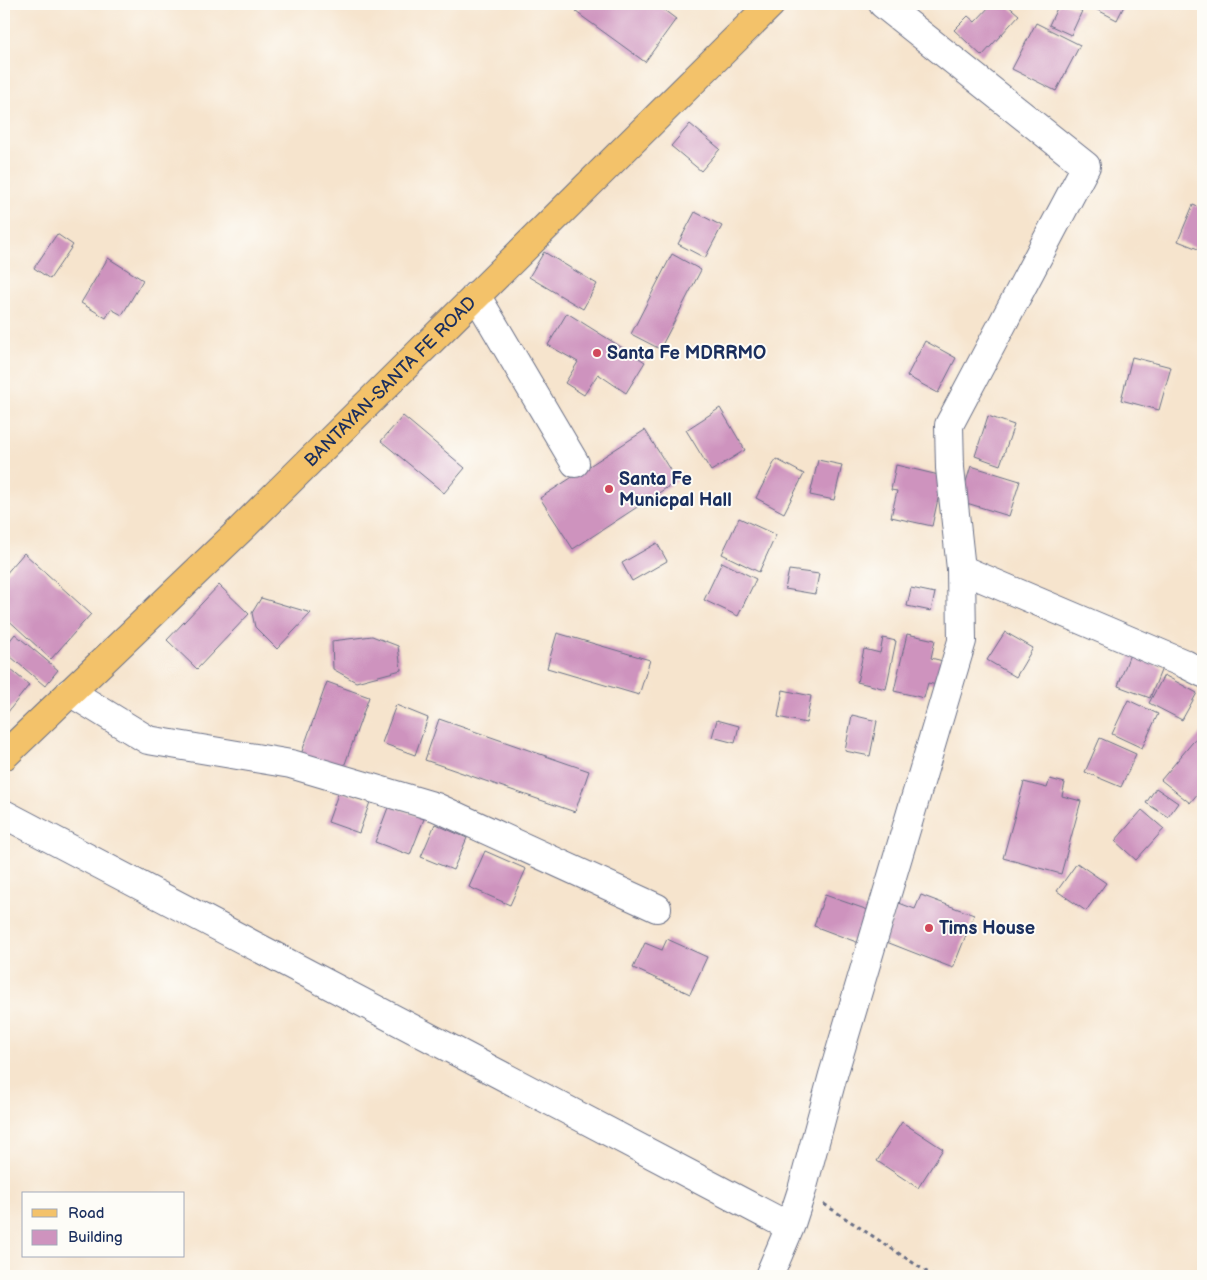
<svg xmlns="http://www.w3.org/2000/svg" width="1207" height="1280" font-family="'Balsamiq Sans',sans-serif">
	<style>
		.building { fill: #ce93be }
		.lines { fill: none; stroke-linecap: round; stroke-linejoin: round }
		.minor-casing { stroke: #686e85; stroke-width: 30 }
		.major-casing { stroke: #686e85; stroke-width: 30 }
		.path { stroke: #686e85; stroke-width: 3; stroke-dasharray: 4 4; stroke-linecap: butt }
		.minor { stroke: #fff; stroke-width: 28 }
		.major { stroke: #f3c26a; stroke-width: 28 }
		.poi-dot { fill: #d1495b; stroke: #fdfcf7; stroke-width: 2 }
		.labels { text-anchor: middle; stroke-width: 4; stroke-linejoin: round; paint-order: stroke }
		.poi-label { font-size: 18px; font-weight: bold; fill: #1b2f5e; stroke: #fdfcf7; text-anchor: start }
		.street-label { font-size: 18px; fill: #1b2f5e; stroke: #fdfcf7 }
	</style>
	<rect width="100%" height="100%" fill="#fdfcf7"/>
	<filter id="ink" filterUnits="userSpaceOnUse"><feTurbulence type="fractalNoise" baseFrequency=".02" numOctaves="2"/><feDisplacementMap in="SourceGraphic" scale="10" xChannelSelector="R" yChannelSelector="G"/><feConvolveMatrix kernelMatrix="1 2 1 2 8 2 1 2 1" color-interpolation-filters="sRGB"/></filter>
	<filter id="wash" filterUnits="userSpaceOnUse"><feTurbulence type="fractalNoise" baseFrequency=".0096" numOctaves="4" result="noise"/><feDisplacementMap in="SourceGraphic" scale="20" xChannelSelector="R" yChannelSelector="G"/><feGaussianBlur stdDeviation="1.12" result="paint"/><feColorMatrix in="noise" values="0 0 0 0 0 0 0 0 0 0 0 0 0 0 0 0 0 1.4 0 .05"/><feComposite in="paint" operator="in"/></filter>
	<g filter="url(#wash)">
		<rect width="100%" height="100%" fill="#f6e4cd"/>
		<g id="blocks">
			<path class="building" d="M 583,4 L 656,4 L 676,19 L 645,62 L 576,12 Z
				M 992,4 L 1006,4 L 1019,15 L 982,56 L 954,30 L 968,16 L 975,22 Z
				M 1059,4 L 1065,4 L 1082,11 L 1071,35 L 1049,25 Z
				M 1086,4 L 1125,4 L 1117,20 Z
				M 1036,23 L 1080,45 L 1056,91 L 1012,69 Z
				M 690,124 L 720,149 L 701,171 L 671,146 Z
				M 1193,205 L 1203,209 L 1203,251 L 1178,241 Z
				M 695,212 L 722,226 L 705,258 L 678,244 Z
				M 57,234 L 73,245 L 50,279 L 34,268 Z
				M 544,252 L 597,284 L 583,309 L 529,277 Z
				M 672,254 L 701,270 L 660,349 L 631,334 Z
				M 108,258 L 143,280 L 122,315 L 111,309 L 106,318 L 81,303 Z
				M 567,313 L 645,362 L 626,393 L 598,374 L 584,395 L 565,383 L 578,362 L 548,345 Z
				M 925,341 L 956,358 L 938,393 L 907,376 Z
				M 1132,357 L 1171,367 L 1159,410 L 1121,400 Z
				M 720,408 L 745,450 L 711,471 L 686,430 Z
				M 403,416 L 465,468 L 444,493 L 381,441 Z
				M 988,416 L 1014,425 L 1000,465 L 975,456 Z
				M 645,430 L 677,481 L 573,549 L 540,498 Z
				M 776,459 L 804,474 L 784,513 L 756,498 Z
				M 818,460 L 842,465 L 834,500 L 810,495 Z
				M 896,465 L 943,476 L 932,526 L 891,517 L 897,491 L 891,490 Z
				M 971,466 L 1020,481 L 1009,516 L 960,501 Z
				M 739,518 L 776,535 L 759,572 L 722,554 Z
				M 657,543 L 667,561 L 632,581 L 622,563 Z
				M 24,553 L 91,614 L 51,659 L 4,616 L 4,576 Z
				M 722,562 L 756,579 L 738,616 L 704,600 Z
				M 789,570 L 819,574 L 815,594 L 785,589 Z
				M 219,585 L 249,614 L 197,669 L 167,640 Z
				M 911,588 L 935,593 L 931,611 L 907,606 Z
				M 261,598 L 311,613 L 277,649 L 255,627 L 252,613 Z
				M 1005,632 L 1033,648 L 1016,677 L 987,660 Z
				M 557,633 L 650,660 L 639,695 L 547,668 Z
				M 15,634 L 58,670 L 45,686 L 4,651 L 4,648 Z
				M 907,634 L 935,640 L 931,658 L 943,661 L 937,685 L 928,683 L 924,698 L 894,691 Z
				M 372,636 L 398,646 L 401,670 L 356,682 L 333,669 L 332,641 Z
				M 883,638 L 896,641 L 886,689 L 857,682 L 864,649 L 880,653 Z
				M 1130,654 L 1162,668 L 1150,698 L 1118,686 Z
				M 4,664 L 29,685 L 4,717 Z
				M 1164,675 L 1197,693 L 1182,720 L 1149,703 Z
				M 327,682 L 369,697 L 341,775 L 299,760 Z
				M 783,690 L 811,696 L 806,723 L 778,717 Z
				M 1128,700 L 1158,714 L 1142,748 L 1112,734 Z
				M 396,705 L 428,718 L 415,755 L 382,743 Z
				M 852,715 L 877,721 L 870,756 L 845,751 Z
				M 439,719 L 589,771 L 575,812 L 425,760 Z
				M 717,720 L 739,726 L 735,743 L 712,737 Z
				M 1203,730 L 1203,787 L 1190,803 L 1161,780 Z
				M 1100,738 L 1136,754 L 1121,787 L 1085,772 Z
				M 1050,779 L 1065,783 L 1062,796 L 1081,801 L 1061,874 L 1003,858 L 1024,782 L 1047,788 Z
				M 1156,788 L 1178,803 L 1168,817 L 1146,803 Z
				M 339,791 L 370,802 L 359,833 L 328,822 Z
				M 389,805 L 424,819 L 410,855 L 375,842 Z
				M 1142,810 L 1164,829 L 1136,860 L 1115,841 Z
				M 435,824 L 467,838 L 453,870 L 421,857 Z
				M 485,851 L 526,869 L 510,905 L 469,887 Z
				M 1077,863 L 1106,883 L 1086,911 L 1057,891 Z
				M 825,895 L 871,911 L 859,943 L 814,926 Z
				M 921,895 L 974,915 L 953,968 L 884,941 L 899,903 L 915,909 Z
				M 667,939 L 707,957 L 690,994 L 633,968 L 645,943 L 662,950 Z
				M 902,1122 L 943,1149 L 918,1188 L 877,1161 Z"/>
		</g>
	</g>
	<g filter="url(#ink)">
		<use href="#blocks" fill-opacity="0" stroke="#686e85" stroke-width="1"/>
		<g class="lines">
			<defs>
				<path id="minor" d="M 476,295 L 575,463
					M 961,569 L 1185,664 L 1203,673
					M 70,692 L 148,740 L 291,764 L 436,807 L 657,908
					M 4,814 L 790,1227
					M 769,1276 L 790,1227 L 802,1190 L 833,1075 L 962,641 L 961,569 L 950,468 L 949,425 L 1086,166 L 883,4"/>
				<g id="major">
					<path id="s1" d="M 4,756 L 240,530 L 771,4"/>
				</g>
			</defs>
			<use href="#minor" class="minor-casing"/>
			<use href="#major" class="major-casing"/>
			<path class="path" d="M 824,1204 L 933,1276
				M 1199,1214 L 1203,1213"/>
			<use href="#minor" class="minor"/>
			<use href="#major" class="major"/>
		</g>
	</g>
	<g class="poi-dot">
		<circle cx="597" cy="353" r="5"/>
		<circle cx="609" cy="489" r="5"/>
		<circle cx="929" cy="928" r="5"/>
	</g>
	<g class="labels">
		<g class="poi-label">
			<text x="607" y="359">Santa Fe MDRRMO</text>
			<text x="619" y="485">Santa Fe<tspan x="619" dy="21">Municpal Hall</tspan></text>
			<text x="939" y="934">Tims House</text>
		</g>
		<g class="street-label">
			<text dy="6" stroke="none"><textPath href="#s1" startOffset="538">BANTAYAN-SANTA FE ROAD</textPath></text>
		</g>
	</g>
	<rect width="1207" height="1280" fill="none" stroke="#fdfcf7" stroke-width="20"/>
	<rect x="22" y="1192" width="162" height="65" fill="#fdfcf7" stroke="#a3aaba"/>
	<rect x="32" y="1209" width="25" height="8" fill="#f3c26a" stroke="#a3aaba"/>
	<text x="68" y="1218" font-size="15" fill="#1b2f5e">Road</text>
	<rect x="32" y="1230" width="25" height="15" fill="#ce93be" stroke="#a3aaba"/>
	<text x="68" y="1242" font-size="15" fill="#1b2f5e">Building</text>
</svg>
